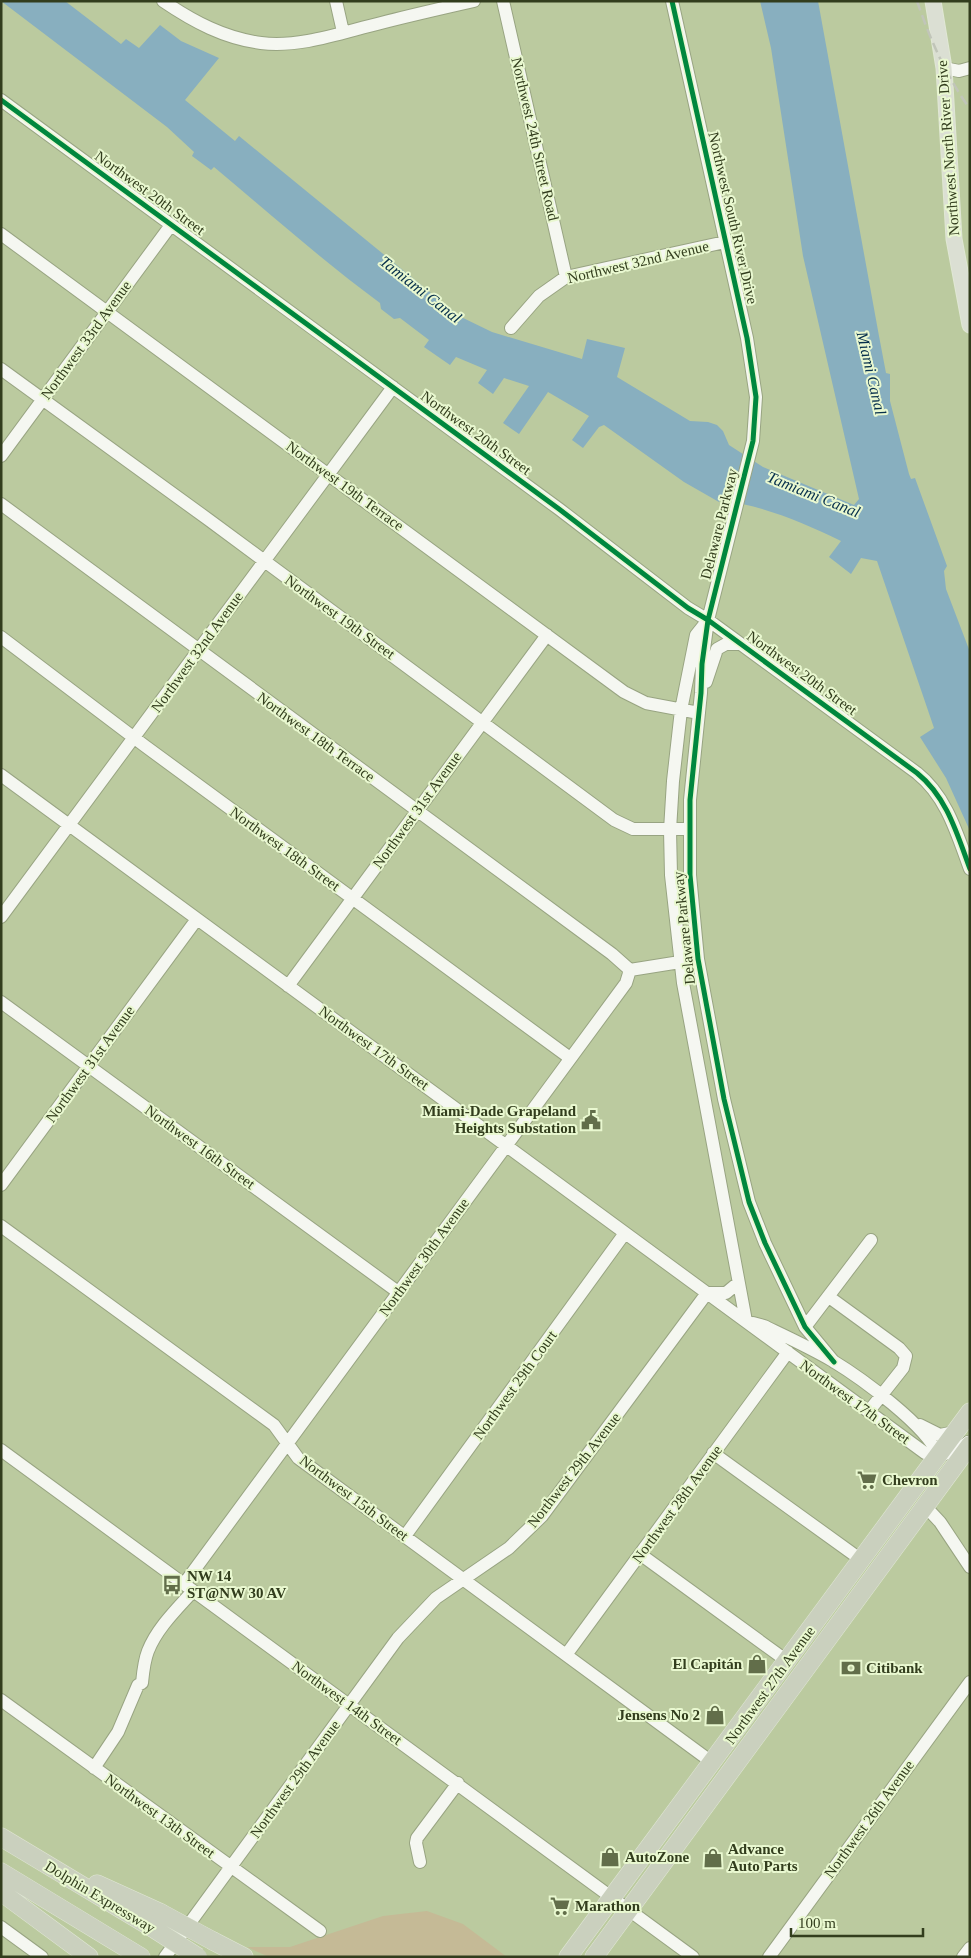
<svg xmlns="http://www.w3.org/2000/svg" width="971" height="1958" font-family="'Times New Roman',serif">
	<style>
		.green { fill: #c5ba96 }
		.water { fill: #88afbf }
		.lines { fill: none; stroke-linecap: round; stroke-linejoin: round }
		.minor-casing { stroke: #98a482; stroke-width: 14 }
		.major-casing { stroke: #e0e7d4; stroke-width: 17 }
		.highway-casing { stroke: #e0e7d4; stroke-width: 19 }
		.minor { stroke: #f5f7f1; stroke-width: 12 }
		.major { stroke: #dbdfd3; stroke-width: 15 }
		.highway { stroke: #cad0be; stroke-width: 18 }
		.rail { stroke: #c1c5b9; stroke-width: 2.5; stroke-dasharray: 10 5; stroke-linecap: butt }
		.highway-bridge-casing { stroke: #e0e7d4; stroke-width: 19; stroke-linecap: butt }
		.highway-bridge { stroke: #cad0be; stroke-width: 18 }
		.cycleway-casing { stroke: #e9f8d0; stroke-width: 8 }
		.cycleway { stroke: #00873e; stroke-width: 5 }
		.labels { text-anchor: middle; stroke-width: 4; stroke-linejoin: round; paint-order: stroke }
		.street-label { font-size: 15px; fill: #323d1d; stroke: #e9f8d0 }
		.poi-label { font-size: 15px; font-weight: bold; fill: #323d1d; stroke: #e9f8d0; text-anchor: start }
		.water-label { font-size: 16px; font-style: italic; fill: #062f4b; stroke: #e9f8d0 }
	</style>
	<rect width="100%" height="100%" fill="#bbca9f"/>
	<path class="green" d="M 427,1911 L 463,1924 L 507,1957 L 269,1957 L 247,1947 L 290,1947 L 383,1916 Z"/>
	<path class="water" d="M 1,1 L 65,1 L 121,44 L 126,39 L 139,48 L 160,25 L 181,41 L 219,58 L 185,100 L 235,141 L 239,136 L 459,316 L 492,332 L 582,359 L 587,339 L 625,348 L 617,377 L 690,421 L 708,422 L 717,425 L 723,431 L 729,445 L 763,467 L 854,505 L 859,499 L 803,256 L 771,48 L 760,1 L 818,1 L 879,336 L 886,373 L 890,374 L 890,401 L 909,474 L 911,479 L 915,478 L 947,566 L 944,571 L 946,589 L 970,652 L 970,831 L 946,778 L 920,737 L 934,728 L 877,561 L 861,558 L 851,574 L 829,557 L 841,541 C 802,522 764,506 720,500 L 719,502 L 684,482 L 604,425 L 599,427 L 583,448 L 572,440 L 589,416 L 548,392 L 519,434 L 503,423 L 529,386 L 504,378 L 493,394 L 478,383 L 487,370 L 456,357 L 450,365 L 424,347 L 429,340 L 400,318 L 394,319 L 381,309 L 380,303 C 323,261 270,214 214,167 L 211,170 L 192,156 L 194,152 L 167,127 Z"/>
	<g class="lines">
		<defs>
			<path id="minor" d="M 163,1 C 194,22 224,38 261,43 C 301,48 343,32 381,23 C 412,15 443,8 474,1
				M 336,1 L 343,32
				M 503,1 L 566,277
				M 672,1 L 747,338 L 756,397 L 753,441 L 708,620 L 702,664 L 701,693 L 690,800 L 690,875 L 698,959 L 724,1099 L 749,1202 L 765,1243 L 805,1327 L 834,1362
				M 944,68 L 959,71 L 970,68
				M 1,100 L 559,509 L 688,608 L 708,620 L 917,773 C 947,797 957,834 970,869
				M 1,234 L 624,692 L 646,703 L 699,713
				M 511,328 L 539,296 L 566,277 L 725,242
				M 1,369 L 209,520 L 614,820 L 633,829 L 690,829
				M 1,456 L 171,225
				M 1,504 L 612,954 L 630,970
				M 708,620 L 696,635 L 681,710 L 673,781 L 670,830 L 671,875 L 683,983 L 746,1321
				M 1,637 L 145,746 L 570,1058
				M 706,682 L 717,649 L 726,644 L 740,644
				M 1,775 L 925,1453 C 941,1458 956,1452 968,1442
				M 1,917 L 393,387
				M 630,970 L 680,962
				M 288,986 L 547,635
				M 1,1002 L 398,1292
				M 1,1185 L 197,919
				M 1,1226 L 274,1425 L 298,1458 L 713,1763
				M 707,1293 L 726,1293 L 738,1283
				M 829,1297 L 899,1348 L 906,1356 L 903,1368 L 869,1411
				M 753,1323 L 764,1326 C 787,1337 811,1348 833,1361 C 861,1378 927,1426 938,1455
				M 805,1327 L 871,1240
				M 920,1425 L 940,1435 L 955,1432
				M 1,1450 L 693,1957
				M 713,1453 L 860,1559
				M 925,1506 L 940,1522 L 970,1567
				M 405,1536 L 625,1233
				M 640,1554 L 787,1661
				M 184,1584 L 626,983 L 630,970
				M 566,1655 L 788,1352
				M 1,1700 L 320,1931
				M 94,1768 L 118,1732 L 138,1685 L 142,1683 C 143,1673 144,1661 148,1651 C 157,1628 177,1609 193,1591
				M 420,1862 L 416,1843 L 417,1838 L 458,1783
				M 1,1927 L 42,1957
				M 165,1957 L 398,1638 L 436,1598 L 509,1548 L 542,1516 L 707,1293
				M 769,1957 L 970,1682
				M 963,1957 L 970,1948"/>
			<path id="major" d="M 933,1 L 944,68 L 954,239 L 970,325"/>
			<path id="highway" d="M 1,1837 L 151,1927
				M 1,1872 L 141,1957
				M 97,1884 L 161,1913
				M 1,1892 L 89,1957
				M 213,1941 L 244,1957
				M 568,1957 L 970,1412
				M 594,1957 L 970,1445"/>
		</defs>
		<use href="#minor" class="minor-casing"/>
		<use href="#major" class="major-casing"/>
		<use href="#highway" class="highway-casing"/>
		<use href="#minor" class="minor"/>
		<use href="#major" class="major"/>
		<use href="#highway" class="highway"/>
		<path class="rail" d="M 917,1 C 930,39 946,76 970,109"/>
		<defs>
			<path id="highway-bridge" d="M 161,1913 L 213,1941
				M 151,1927 L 198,1957"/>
		</defs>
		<use href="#highway-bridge" class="highway-bridge-casing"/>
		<use href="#highway-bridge" class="highway-bridge"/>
		<defs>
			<path id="cycleway" d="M 672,1 L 747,338 L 756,397 L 753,441 L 708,620 L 702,664 L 701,693 L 690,800 L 690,875 L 698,959 L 724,1099 L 749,1202 L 765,1243 L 805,1327 L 834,1362
				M 1,100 L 559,509 L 688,608 L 708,620 L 917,773 C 947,797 957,834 970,869"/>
		</defs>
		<use href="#cycleway" class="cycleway-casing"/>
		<use href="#cycleway" class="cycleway"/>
	</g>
	<defs>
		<symbol id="civic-bare" viewBox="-9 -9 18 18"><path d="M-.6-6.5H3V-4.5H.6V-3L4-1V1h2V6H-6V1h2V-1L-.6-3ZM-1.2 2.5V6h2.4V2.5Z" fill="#626e4a" stroke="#e9f8d0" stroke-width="2.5" paint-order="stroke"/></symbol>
		<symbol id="supermarket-bare" viewBox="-9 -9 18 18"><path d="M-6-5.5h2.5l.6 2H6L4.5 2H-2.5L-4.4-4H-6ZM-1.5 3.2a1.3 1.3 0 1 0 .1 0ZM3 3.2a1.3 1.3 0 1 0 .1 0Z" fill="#626e4a" stroke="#e9f8d0" stroke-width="2.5" paint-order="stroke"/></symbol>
		<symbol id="bus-bare" viewBox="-9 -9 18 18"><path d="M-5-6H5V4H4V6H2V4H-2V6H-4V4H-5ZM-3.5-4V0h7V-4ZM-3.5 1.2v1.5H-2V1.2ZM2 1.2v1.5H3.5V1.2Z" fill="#626e4a" stroke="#e9f8d0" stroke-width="2.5" paint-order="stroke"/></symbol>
		<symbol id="shop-bare" viewBox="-9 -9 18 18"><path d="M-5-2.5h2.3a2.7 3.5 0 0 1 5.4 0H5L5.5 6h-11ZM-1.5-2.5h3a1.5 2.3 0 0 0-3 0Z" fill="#626e4a" stroke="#e9f8d0" stroke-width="2.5" paint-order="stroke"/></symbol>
		<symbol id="bank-bare" viewBox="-9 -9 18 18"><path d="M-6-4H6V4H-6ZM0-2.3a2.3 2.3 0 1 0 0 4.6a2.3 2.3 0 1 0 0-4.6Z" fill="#626e4a" stroke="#e9f8d0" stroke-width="2.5" paint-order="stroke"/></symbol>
	</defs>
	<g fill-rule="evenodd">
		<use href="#civic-bare" x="577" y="1106" width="28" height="28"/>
		<use href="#supermarket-bare" x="853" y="1466" width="28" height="28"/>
		<use href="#bus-bare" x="158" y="1571" width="28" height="28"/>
		<use href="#shop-bare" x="743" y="1650" width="28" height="28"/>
		<use href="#bank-bare" x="837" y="1654" width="28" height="28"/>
		<use href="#shop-bare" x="701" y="1701" width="28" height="28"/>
		<use href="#shop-bare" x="596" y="1843" width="28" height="28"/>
		<use href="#shop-bare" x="699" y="1844" width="28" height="28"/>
		<use href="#supermarket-bare" x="546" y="1892" width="28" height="28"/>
	</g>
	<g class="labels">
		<g class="street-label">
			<text transform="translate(535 139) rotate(77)" y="5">Northwest 24th Street Road</text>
			<text transform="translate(948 148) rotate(-94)" y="5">Northwest North River Drive</text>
			<text transform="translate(150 193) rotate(36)" y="5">Northwest 20th Street</text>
			<text transform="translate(733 218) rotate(77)" y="5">Northwest South River Drive</text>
			<text transform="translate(638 262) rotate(-13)" y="5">Northwest 32nd Avenue</text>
			<text transform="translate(86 340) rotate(-54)" y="5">Northwest 33rd Avenue</text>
			<text transform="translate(476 433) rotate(36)" y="5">Northwest 20th Street</text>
			<text transform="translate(345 486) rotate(36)" y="5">Northwest 19th Terrace</text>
			<text transform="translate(719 524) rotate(-76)" y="5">Delaware Parkway</text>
			<text transform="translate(340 617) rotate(36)" y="5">Northwest 19th Street</text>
			<text transform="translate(197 652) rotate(-54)" y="5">Northwest 32nd Avenue</text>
			<text transform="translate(802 673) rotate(36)" y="5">Northwest 20th Street</text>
			<text transform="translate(316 737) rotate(36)" y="5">Northwest 18th Terrace</text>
			<text transform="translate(417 810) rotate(-54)" y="5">Northwest 31st Avenue</text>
			<text transform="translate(285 849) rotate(36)" y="5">Northwest 18th Street</text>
			<text transform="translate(684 928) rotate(-96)" y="5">Delaware Parkway</text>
			<text transform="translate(374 1048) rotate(36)" y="5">Northwest 17th Street</text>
			<text transform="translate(90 1064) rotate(-54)" y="5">Northwest 31st Avenue</text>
			<text transform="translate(200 1147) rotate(36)" y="5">Northwest 16th Street</text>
			<text transform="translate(424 1257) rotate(-54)" y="5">Northwest 30th Avenue</text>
			<text transform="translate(515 1385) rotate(-54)" y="5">Northwest 29th Court</text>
			<text transform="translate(855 1402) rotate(36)" y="5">Northwest 17th Street</text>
			<text transform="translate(574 1470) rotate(-52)" y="5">Northwest 29th Avenue</text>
			<text transform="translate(354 1498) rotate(37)" y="5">Northwest 15th Street</text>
			<text transform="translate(677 1504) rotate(-54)" y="5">Northwest 28th Avenue</text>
			<text transform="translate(770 1685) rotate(-54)" y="5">Northwest 27th Avenue</text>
			<text transform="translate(347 1703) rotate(36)" y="5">Northwest 14th Street</text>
			<text transform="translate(295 1779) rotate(-54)" y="5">Northwest 29th Avenue</text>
			<text transform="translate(160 1816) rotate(36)" y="5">Northwest 13th Street</text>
			<text transform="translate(869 1819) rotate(-54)" y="5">Northwest 26th Avenue</text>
			<text transform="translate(100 1897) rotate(31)" y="5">Dolphin Expressway</text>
		</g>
		<g class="poi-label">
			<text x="576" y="1116" text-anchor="end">Miami-Dade Grapeland<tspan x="576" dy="17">Heights Substation</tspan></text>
			<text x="882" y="1485">Chevron</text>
			<text x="187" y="1581">NW 14<tspan x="187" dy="17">ST@NW 30 AV</tspan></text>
			<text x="742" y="1669" text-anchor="end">El Capitán</text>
			<text x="866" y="1673">Citibank</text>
			<text x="700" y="1720" text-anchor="end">Jensens No 2</text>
			<text x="728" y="1854">Advance<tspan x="728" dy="17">Auto Parts</tspan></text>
			<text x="625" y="1862">AutoZone</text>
			<text x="575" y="1911">Marathon</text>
		</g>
		<g class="water-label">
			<text transform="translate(421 289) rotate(38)" y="6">Tamiami Canal</text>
			<text transform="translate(872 373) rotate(77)" y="6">Miami Canal</text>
			<text transform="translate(814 494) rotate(22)" y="6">Tamiami Canal</text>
		</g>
	</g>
	<rect width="971" height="1958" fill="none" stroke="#323d1d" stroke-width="5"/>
	<path d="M791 1928v8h132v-8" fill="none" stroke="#323d1d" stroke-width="2.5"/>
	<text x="798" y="1928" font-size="15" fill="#323d1d" stroke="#e9f8d0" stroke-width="4" paint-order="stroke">100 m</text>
</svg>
